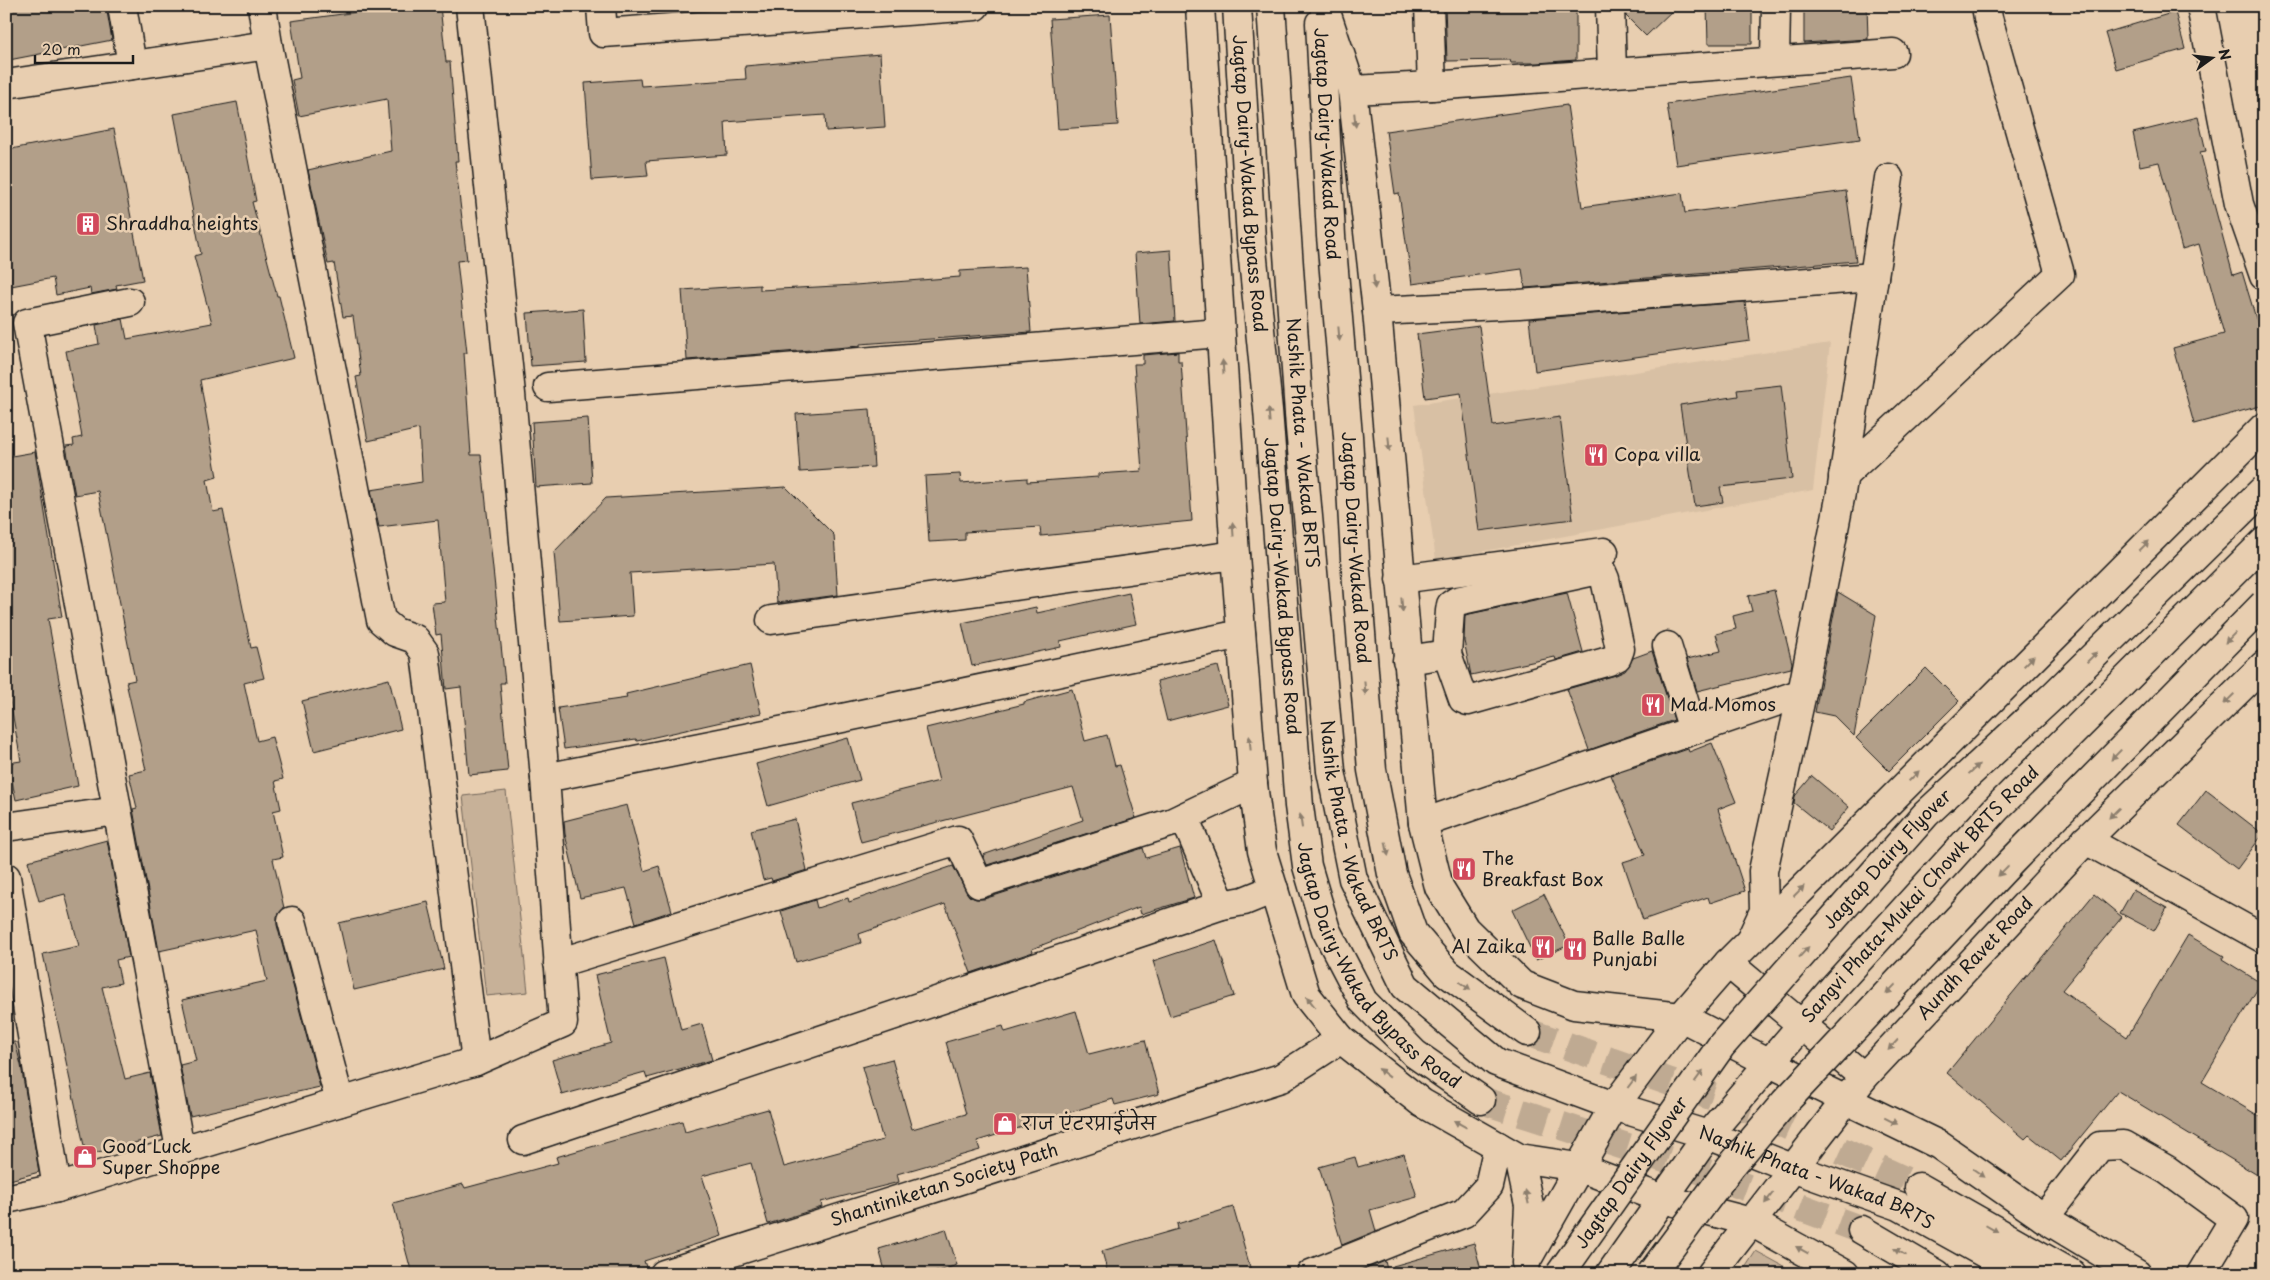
<svg xmlns="http://www.w3.org/2000/svg" width="2270" height="1280" font-family="'Playpen Sans','Playpen Sans Deva',sans-serif">
	<style>
		.built { fill: #d8c0a4 }
		.green { fill: #c7b198; stroke: #72665a }
		.building { fill: #b29f89; stroke: #1c1c1c }
		.lines { fill: none; stroke-linecap: round; stroke-linejoin: round }
		.major-tunnel { stroke: #bfaa92; stroke-width: 28; stroke-dasharray: 28 14; stroke-linecap: butt }
		.minor-casing { stroke: #1c1c1c; stroke-width: 31 }
		.major-casing { stroke: #1c1c1c; stroke-width: 31 }
		.minor { stroke: #e8ceb0; stroke-width: 28 }
		.major { stroke: #e8ceb0; stroke-width: 28 }
		.major-bridge-casing { stroke: #1c1c1c; stroke-width: 31; stroke-linecap: butt }
		.major-bridge { stroke: #e8ceb0; stroke-width: 28 }
		.oneway { fill: #8c7e6d }
		.labels { text-anchor: middle; stroke-width: 5; stroke-linejoin: round; paint-order: stroke }
		.street-label { font-size: 18px; fill: #1c1c1c; stroke: #e8ceb0 }
		.poi-label { font-size: 18px; fill: #1c1c1c; stroke: #e8ceb0; text-anchor: start }
	</style>
	<rect width="100%" height="100%" fill="#e8ceb0"/>
	<filter id="ink" filterUnits="userSpaceOnUse"><feTurbulence type="fractalNoise" baseFrequency=".02" numOctaves="2"/><feDisplacementMap in="SourceGraphic" scale="10" xChannelSelector="R" yChannelSelector="G"/><feConvolveMatrix kernelMatrix="1 2 1 2 8 2 1 2 1" color-interpolation-filters="sRGB"/></filter>
	<g filter="url(#ink)">
		<path class="built" d="M 1830,343 L 1813,490 L 1436,560 L 1414,405 Z"/>
		<path class="green" d="M 506,791 L 528,992 L 486,996 L 463,796 Z
			M 1756,1251 L 1798,1274 L 1741,1274 Z"/>
		<path class="building" d="M 6,6 L 106,6 L 112,40 L 9,60 L 6,44 Z
			M 378,6 L 440,6 L 446,62 L 450,62 L 458,161 L 455,161 L 467,260 L 457,261 L 467,353 L 464,353 L 471,455 L 481,455 L 505,683 L 500,683 L 508,771 L 469,775 L 461,687 L 446,689 L 441,634 L 436,635 L 432,603 L 445,602 L 438,520 L 379,527 L 371,490 L 422,482 L 419,429 L 368,441 L 356,377 L 361,376 L 353,316 L 343,317 L 334,263 L 328,264 L 308,170 L 391,151 L 387,99 L 299,116 L 292,80 L 300,78 L 291,21 L 379,9 Z
			M 1445,6 L 1576,8 L 1576,60 L 1537,63 L 1511,63 L 1510,60 L 1447,61 Z
			M 1626,6 L 1677,6 L 1646,36 L 1626,16 Z
			M 1707,6 L 1752,6 L 1752,44 L 1708,44 Z
			M 1804,6 L 1867,6 L 1868,39 L 1804,43 Z
			M 2175,12 L 2185,49 L 2116,69 L 2105,33 Z
			M 1110,15 L 1118,125 L 1058,129 L 1050,19 Z
			M 880,54 L 885,127 L 826,131 L 825,115 L 725,122 L 727,155 L 646,161 L 648,176 L 592,180 L 585,83 L 640,79 L 641,86 L 746,79 L 745,66 Z
			M 1851,78 L 1860,139 L 1676,165 L 1667,104 Z
			M 237,102 L 256,201 L 252,202 L 277,296 L 279,296 L 294,358 L 200,380 L 217,477 L 207,480 L 213,512 L 223,510 L 251,648 L 256,647 L 264,678 L 244,683 L 257,741 L 272,737 L 283,779 L 275,781 L 281,809 L 273,811 L 283,857 L 273,859 L 284,908 L 277,916 L 277,925 L 320,1087 L 190,1116 L 180,1065 L 196,1061 L 182,1000 L 267,981 L 256,930 L 159,951 L 133,809 L 137,808 L 129,774 L 146,770 L 126,682 L 135,680 L 98,491 L 75,495 L 66,446 L 74,445 L 73,439 L 82,437 L 66,351 L 99,344 L 96,325 L 123,319 L 127,339 L 212,323 L 194,256 L 201,254 L 174,114 Z
			M 1567,105 L 1582,207 L 1682,193 L 1685,213 L 1846,191 L 1856,261 L 1525,288 L 1522,269 L 1412,284 L 1399,193 L 1395,194 L 1386,131 Z
			M 2198,117 L 2206,151 L 2200,152 L 2233,275 L 2242,272 L 2258,325 L 2264,323 L 2264,405 L 2194,424 L 2173,348 L 2224,334 L 2199,244 L 2182,249 L 2159,162 L 2140,166 L 2133,133 Z
			M 114,129 L 143,280 L 116,285 L 117,289 L 91,294 L 90,288 L 56,295 L 53,278 L 6,287 L 6,150 Z
			M 1171,250 L 1175,321 L 1140,324 L 1135,253 Z
			M 1026,267 L 1031,332 L 860,344 L 860,346 L 687,360 L 682,290 L 760,285 L 760,290 L 855,285 L 960,277 L 960,271 Z
			M 1745,302 L 1750,341 L 1535,371 L 1529,319 Z
			M 583,309 L 586,362 L 531,366 L 527,313 Z
			M 1479,326 L 1493,426 L 1560,417 L 1573,519 L 1479,531 L 1461,393 L 1425,398 L 1417,334 Z
			M 1178,352 L 1178,361 L 1181,361 L 1192,521 L 1041,536 L 1040,527 L 965,532 L 965,540 L 929,542 L 925,476 L 960,474 L 961,483 L 1027,478 L 1027,482 L 1098,477 L 1098,474 L 1142,471 L 1134,364 L 1143,364 L 1143,355 Z
			M 1781,385 L 1792,479 L 1720,487 L 1723,502 L 1695,506 L 1680,405 L 1738,396 L 1737,390 Z
			M 870,409 L 874,467 L 800,472 L 796,414 Z
			M 588,418 L 592,483 L 536,487 L 532,422 Z
			M 35,452 L 62,617 L 48,619 L 78,786 L 16,800 L 8,763 L 21,761 L 6,679 L 6,457 Z
			M 786,487 L 834,535 L 838,595 L 777,603 L 774,564 L 630,573 L 633,616 L 560,621 L 554,552 L 606,498 Z
			M 1774,590 L 1792,663 L 1791,668 L 1697,691 L 1687,659 L 1721,651 L 1716,634 L 1736,629 L 1733,616 L 1752,611 L 1748,596 Z
			M 1838,592 L 1876,615 L 1854,736 L 1834,716 L 1815,712 Z
			M 1129,593 L 1136,624 L 1060,641 L 1061,647 L 972,666 L 962,623 L 1036,607 L 1037,613 Z
			M 1567,593 L 1583,652 L 1556,660 L 1555,657 L 1471,675 L 1464,641 L 1465,615 Z
			M 1652,651 L 1674,720 L 1589,750 L 1567,689 L 1616,675 L 1625,671 L 1633,658 Z
			M 750,665 L 761,713 L 637,741 L 636,739 L 564,749 L 558,708 L 627,698 L 626,694 Z
			M 1218,666 L 1228,705 L 1167,721 L 1157,681 Z
			M 1926,668 L 1959,701 L 1889,771 L 1856,738 Z
			M 389,679 L 401,729 L 314,751 L 302,701 Z
			M 1072,689 L 1085,741 L 1107,735 L 1115,766 L 1120,765 L 1136,818 L 987,865 L 983,855 L 1083,820 L 1073,787 L 861,842 L 851,803 L 939,781 L 926,728 L 1024,704 L 1024,702 Z
			M 848,738 L 860,780 L 768,806 L 756,764 Z
			M 1712,743 L 1736,802 L 1718,809 L 1745,891 L 1710,903 L 1708,897 L 1643,920 L 1623,862 L 1645,855 L 1611,775 L 1688,749 L 1689,752 Z
			M 1812,776 L 1849,807 L 1829,831 L 1794,803 L 1795,796 Z
			M 2206,790 L 2263,834 L 2237,869 L 2179,825 Z
			M 627,805 L 644,871 L 659,866 L 672,911 L 636,923 L 626,888 L 580,898 L 565,834 L 564,821 Z
			M 795,819 L 807,870 L 772,881 L 771,878 L 763,880 L 751,830 Z
			M 107,840 L 129,957 L 116,960 L 121,983 L 102,987 L 125,1079 L 150,1073 L 162,1136 L 86,1155 L 43,954 L 79,946 L 65,894 L 39,901 L 28,861 Z
			M 1143,848 L 1146,858 L 1180,848 L 1194,898 L 1141,914 L 1139,907 L 1032,949 L 1033,952 L 971,973 L 945,904 L 859,934 L 861,943 L 796,962 L 781,911 L 815,900 L 817,908 L 848,898 L 849,902 L 953,866 L 969,896 L 976,899 L 984,899 Z
			M 2133,890 L 2167,908 L 2154,931 L 2120,913 Z
			M 1544,894 L 1569,945 L 1536,960 L 1512,910 Z
			M 2094,894 L 2122,917 L 2062,990 L 2127,1037 L 2188,935 L 2224,956 L 2222,959 L 2261,983 L 2202,1082 L 2264,1119 L 2264,1179 L 2118,1091 L 2061,1161 L 2029,1135 L 2025,1139 L 1947,1073 Z
			M 428,902 L 444,969 L 354,990 L 339,923 Z
			M 1216,940 L 1234,996 L 1170,1016 L 1153,961 Z
			M 664,958 L 681,1030 L 702,1024 L 712,1060 L 647,1078 L 645,1072 L 562,1095 L 552,1060 L 611,1043 L 595,975 Z
			M 1076,1011 L 1089,1054 L 1145,1040 L 1159,1094 L 1115,1105 L 1113,1099 L 977,1141 L 980,1150 L 897,1174 L 899,1182 L 821,1202 L 822,1207 L 768,1224 L 751,1163 L 702,1176 L 722,1236 L 644,1261 L 647,1270 L 633,1274 L 412,1274 L 393,1203 L 463,1184 L 465,1188 L 558,1163 L 556,1157 L 682,1121 L 685,1132 L 768,1109 L 784,1167 L 883,1140 L 862,1067 L 892,1059 L 912,1129 L 966,1114 L 946,1042 L 1003,1026 L 1005,1032 Z
			M 15,1042 L 21,1065 L 39,1172 L 6,1181 L 6,1043 Z
			M 1404,1154 L 1417,1197 L 1370,1210 L 1376,1231 L 1342,1245 L 1319,1167 L 1355,1157 L 1358,1167 Z
			M 1233,1207 L 1252,1274 L 1108,1274 L 1102,1251 L 1178,1229 L 1177,1224 Z
			M 946,1229 L 957,1265 L 930,1274 L 886,1274 L 879,1249 Z
			M 1474,1243 L 1482,1274 L 1394,1274 L 1393,1266 Z
			M 1385,1261 L 1388,1274 L 1354,1274 Z"/>
		<g class="lines">
			<path class="major-tunnel" d="M 1527,1032 L 1762,1114 L 1919,1187
				M 1481,1100 L 1702,1171 L 1862,1230"/>
			<defs>
				<g id="minor">
					<path d="M 122,6 L 132,65"/>
					<path d="M 262,6 L 268,45 L 381,620 L 395,632 L 415,639 L 425,653 L 476,1061"/>
					<path d="M 601,6 L 603,33 L 975,6"/>
					<path id="s1" d="M 1271,6 L 1300,428 L 1331,771 L 1353,879 L 1405,986 L 1496,1062 L 1614,1106 L 1708,1135 L 1792,1168 L 1899,1206 L 2022,1274"/>
					<path d="M 1429,6 L 1432,86"/>
					<path d="M 1610,6 L 1612,72"/>
					<path d="M 2201,6 L 2239,204 L 2264,276"/>
					<path d="M 1775,61 L 1776,6"/>
					<path d="M 6,84 L 268,45"/>
					<path d="M 1352,90 L 1432,86 L 1893,53"/>
					<path d="M 130,302 L 27,323 L 180,1149"/>
					<path d="M 1377,311 L 1519,304 L 1874,277"/>
					<path d="M 548,387 L 1220,333"/>
					<path d="M 1843,476 L 2060,274 L 1988,18 L 1986,6"/>
					<path d="M 1400,579 L 1604,552"/>
					<path d="M 771,620 L 1235,555"/>
					<path d="M 1667,646 L 1693,730"/>
					<path d="M 1407,660 L 1447,654 L 1463,699 L 1468,701 L 1609,661 L 1617,657 L 1620,649 L 1605,579 L 1602,572 L 1594,571 L 1457,601 L 1451,605 L 1450,611 L 1447,654"/>
					<path d="M 545,778 L 790,729 L 1241,634"/>
					<path d="M 1184,817 L 1222,905"/>
					<path d="M 1423,823 L 1802,693"/>
					<path d="M 6,827 L 117,811"/>
					<path d="M 2086,840 L 2264,939"/>
					<path d="M 6,877 L 57,1188"/>
					<path d="M 292,921 L 340,1102"/>
					<path d="M 1751,939 L 1764,911 L 1763,871 L 1802,693 L 1841,493 L 1889,178"/>
					<path d="M 558,963 L 958,840 L 979,884 L 1173,822 L 1253,784"/>
					<path d="M 523,1140 L 1222,905 L 1244,901 L 1274,889"/>
					<path d="M 6,1199 L 57,1188 L 476,1061 L 563,1023 L 545,778 L 511,394 L 470,6"/>
					<path d="M 2044,1218 L 2100,1146 L 2123,1145 L 2167,1170 L 2234,1219 L 2201,1274"/>
					<path id="s2" d="M 664,1274 L 1281,1078 L 1341,1039"/>
					<path d="M 1311,1274 L 1464,1213 L 1489,1186 L 1498,1146"/>
					<path id="s3" d="M 1610,1274 L 1708,1135 L 1834,987 L 1996,809 L 2264,542"/>
				</g>
				<g id="major">
					<path d="M 1200,6 L 1235,555 L 1253,784 L 1262,851 L 1306,995 L 1341,1039 L 1422,1103 L 1519,1158 L 1529,1205 L 1526,1263"/>
					<path id="s4" d="M 1237,6 L 1251,239 L 1268,410 L 1299,806 L 1307,866 L 1326,930 L 1363,1001 L 1415,1054 L 1481,1100"/>
					<path d="M 1324,6 L 1352,90 L 1377,311 L 1423,823 L 1439,887 L 1465,929 L 1522,985 L 1574,1005 L 1681,1017 L 1770,1063 L 1939,1145 L 2044,1218 L 2137,1274"/>
					<path id="s5" d="M 1320,23 L 1331,236 L 1348,436 L 1355,558 L 1372,770 L 1392,874 L 1413,933 L 1447,973 L 1527,1032"/>
					<path d="M 1728,963 L 1864,1077"/>
					<path d="M 1519,1158 L 1578,1167 L 1663,1199 L 1751,1222 L 1845,1274"/>
					<path d="M 1919,1187 L 2072,1274"/>
					<path d="M 1862,1230 L 1937,1274"/>
					<path d="M 1529,1256 L 1614,1106 L 1681,1017 L 1728,963 L 2264,427"/>
					<path id="s6" d="M 1711,1274 L 1864,1077 L 2086,840 L 2264,665"/>
				</g>
			</defs>
			<use href="#minor" class="minor-casing"/>
			<use href="#major" class="major-casing"/>
			<use href="#minor" class="minor"/>
			<use href="#major" class="major"/>
			<defs>
				<g id="major-bridge">
					<path id="s7" d="M 1560,1274 L 1721,1046 L 1926,814 L 2054,695 L 2264,489"/>
					<path d="M 1651,1274 L 1731,1166 L 1785,1102 L 2012,861 L 2264,604"/>
				</g>
			</defs>
			<use href="#major-bridge" class="major-bridge-casing"/>
			<use href="#major-bridge" class="major-bridge"/>
		</g>
		<defs><path id="oneway-solid" d="M-6-.8H1V-3.2L6.5 0L1 3.2V.8H-6Z" transform="scale(1.25)"/></defs>
		<g class="oneway">
			<use href="#oneway-solid" transform="translate(1355 120) rotate(84)"/>
			<use href="#oneway-solid" transform="translate(1374 282) rotate(84)"/>
			<use href="#oneway-solid" transform="translate(1339 334) rotate(85)"/>
			<use href="#oneway-solid" transform="translate(1223 367) rotate(-94)"/>
			<use href="#oneway-solid" transform="translate(1269 415) rotate(-95)"/>
			<use href="#oneway-solid" transform="translate(1389 444) rotate(85)"/>
			<use href="#oneway-solid" transform="translate(1233 529) rotate(-94)"/>
			<use href="#oneway-solid" transform="translate(2144 546) rotate(-45)"/>
			<use href="#oneway-solid" transform="translate(1402 605) rotate(85)"/>
			<use href="#oneway-solid" transform="translate(2230 638) rotate(134)"/>
			<use href="#oneway-solid" transform="translate(2092 657) rotate(-44)"/>
			<use href="#oneway-solid" transform="translate(2029 661) rotate(-45)"/>
			<use href="#oneway-solid" transform="translate(1365 688) rotate(85)"/>
			<use href="#oneway-solid" transform="translate(2229 699) rotate(135)"/>
			<use href="#oneway-solid" transform="translate(1250 743) rotate(-95)"/>
			<use href="#oneway-solid" transform="translate(2116 755) rotate(134)"/>
			<use href="#oneway-solid" transform="translate(1974 769) rotate(-43)"/>
			<use href="#oneway-solid" transform="translate(1914 776) rotate(-45)"/>
			<use href="#oneway-solid" transform="translate(2114 813) rotate(135)"/>
			<use href="#oneway-solid" transform="translate(1301 821) rotate(-98)"/>
			<use href="#oneway-solid" transform="translate(1387 849) rotate(79)"/>
			<use href="#oneway-solid" transform="translate(2003 871) rotate(134)"/>
			<use href="#oneway-solid" transform="translate(1799 891) rotate(-45)"/>
			<use href="#oneway-solid" transform="translate(1804 952) rotate(-48)"/>
			<use href="#oneway-solid" transform="translate(1465 986) rotate(36)"/>
			<use href="#oneway-solid" transform="translate(1891 989) rotate(134)"/>
			<use href="#oneway-solid" transform="translate(1311 1002) rotate(-128)"/>
			<use href="#oneway-solid" transform="translate(1893 1045) rotate(133)"/>
			<use href="#oneway-solid" transform="translate(1384 1073) rotate(-142)"/>
			<use href="#oneway-solid" transform="translate(1699 1076) rotate(-54)"/>
			<use href="#oneway-solid" transform="translate(1632 1082) rotate(-53)"/>
			<use href="#oneway-solid" transform="translate(1891 1121) rotate(26)"/>
			<use href="#oneway-solid" transform="translate(1460 1124) rotate(-151)"/>
			<use href="#oneway-solid" transform="translate(1979 1173) rotate(35)"/>
			<use href="#oneway-solid" transform="translate(1527 1197) rotate(-103)"/>
			<use href="#oneway-solid" transform="translate(1769 1198) rotate(127)"/>
			<use href="#oneway-solid" transform="translate(1992 1229) rotate(30)"/>
			<use href="#oneway-solid" transform="translate(1802 1250) rotate(-151)"/>
			<use href="#oneway-solid" transform="translate(1900 1252) rotate(-150)"/>
		</g>
	</g>
	<defs>
		<symbol id="building-square" viewBox="-11 -11 22 22"><rect x="-9" y="-9" width="18" height="18" rx="4" fill="#d1495b" stroke="#e8ceb0"/><path d="M-4-6H4V6H1V3H-1V6H-4ZM-2.5-4.3h1.7v1.8h-1.7ZM.8-4.3h1.7v1.8H.8ZM-2.5-1h1.7V.8h-1.7ZM.8-1h1.7V.8H.8Z" fill="#fff"/></symbol>
		<symbol id="restaurant-square" viewBox="-11 -11 22 22"><rect x="-9" y="-9" width="18" height="18" rx="4" fill="#d1495b" stroke="#e8ceb0"/><path d="M-5-6h1v4h1v-4h1v4h1v-4h1v5L-1.5 .5V6h-2V.5L-5-1ZM5-6V6H3V1.5H1.5Q1.5-4 5-6Z" fill="#fff"/></symbol>
		<symbol id="shop-square" viewBox="-11 -11 22 22"><rect x="-9" y="-9" width="18" height="18" rx="4" fill="#d1495b" stroke="#e8ceb0"/><path d="M-5-2.5h2.3a2.7 3.5 0 0 1 5.4 0H5L5.5 6h-11ZM-1.5-2.5h3a1.5 2.3 0 0 0-3 0Z" fill="#fff"/></symbol>
	</defs>
	<g fill-rule="evenodd">
		<use href="#building-square" x="74" y="210" width="28" height="28"/>
		<use href="#restaurant-square" x="1582" y="441" width="28" height="28"/>
		<use href="#restaurant-square" x="1639" y="691" width="28" height="28"/>
		<use href="#restaurant-square" x="1450" y="855" width="28" height="28"/>
		<use href="#restaurant-square" x="1529" y="933" width="28" height="28"/>
		<use href="#restaurant-square" x="1561" y="935" width="28" height="28"/>
		<use href="#shop-square" x="991" y="1110" width="28" height="28"/>
		<use href="#shop-square" x="71" y="1143" width="28" height="28"/>
	</g>
	<g class="labels">
		<g class="street-label">
			<text dy="6" stroke="none"><textPath href="#s5" startOffset="121">Jagtap Dairy-Wakad Road</textPath></text>
			<text dy="6" stroke="none"><textPath href="#s4" startOffset="178">Jagtap Dairy-Wakad Bypass Road</textPath></text>
			<text dy="6" stroke="none"><textPath href="#s1" startOffset="438">Nashik Phata - Wakad BRTS</textPath></text>
			<text dy="6" stroke="none"><textPath href="#s5" startOffset="526">Jagtap Dairy-Wakad Road</textPath></text>
			<text dy="6" stroke="none"><textPath href="#s4" startOffset="582">Jagtap Dairy-Wakad Bypass Road</textPath></text>
			<text dy="6" stroke="none"><textPath href="#s1" startOffset="842">Nashik Phata - Wakad BRTS</textPath></text>
			<text dy="6" stroke="none"><textPath href="#s7" startOffset="529">Jagtap Dairy Flyover</textPath></text>
			<text dy="6" stroke="none"><textPath href="#s3" startOffset="491">Sangvi Phata-Mukai Chowk BRTS Road</textPath></text>
			<text dy="6" stroke="none"><textPath href="#s6" startOffset="412">Aundh Ravet Road</textPath></text>
			<text dy="6" stroke="none"><textPath href="#s4" startOffset="988">Jagtap Dairy-Wakad Bypass Road</textPath></text>
			<text dy="6" stroke="none"><textPath href="#s7" startOffset="124">Jagtap Dairy Flyover</textPath></text>
			<text dy="6" stroke="none"><textPath href="#s1" startOffset="1456">Nashik Phata - Wakad BRTS</textPath></text>
			<text dy="6" stroke="none"><textPath href="#s2" startOffset="294">Shantiniketan Society Path</textPath></text>
		</g>
		<g class="poi-label">
			<text x="106" y="230">Shraddha heights</text>
			<text x="1614" y="461">Copa villa</text>
			<text x="1670" y="711">Mad Momos</text>
			<text x="1482" y="865">The<tspan x="1482" dy="21">Breakfast Box</tspan></text>
			<text x="1592" y="945">Balle Balle<tspan x="1592" dy="21">Punjabi</tspan></text>
			<text x="1526" y="953" text-anchor="end">Al Zaika</text>
			<text x="1022" y="1130">राज एंटरप्राईजेस</text>
			<text x="102" y="1153">Good Luck<tspan x="102" dy="21">Super Shoppe</tspan></text>
		</g>
	</g>
	<rect width="2270" height="1280" fill="none" stroke="#e8ceb0" stroke-width="25"/>
	<rect x="12" y="12" width="2245" height="1255" fill="none" stroke="#1c1c1c" stroke-width="2" filter="url(#ink)"/>
	<g transform="translate(2212 58) rotate(75)" stroke="#e8ceb0" stroke-width="4" paint-order="stroke">
	<path d="M0-4L9 19L0 12L-9 19Z" fill="#1c1c1c"/>
	<text y="-8" font-size="14" font-weight="bold" text-anchor="middle" fill="#1c1c1c">N</text>
	</g>
	<path d="M35 55v8h98v-8" fill="none" stroke="#1c1c1c" stroke-width="2.5"/>
	<text x="42" y="55" font-size="15" fill="#1c1c1c" stroke="#e8ceb0" stroke-width="4" paint-order="stroke">20 m</text>
</svg>
